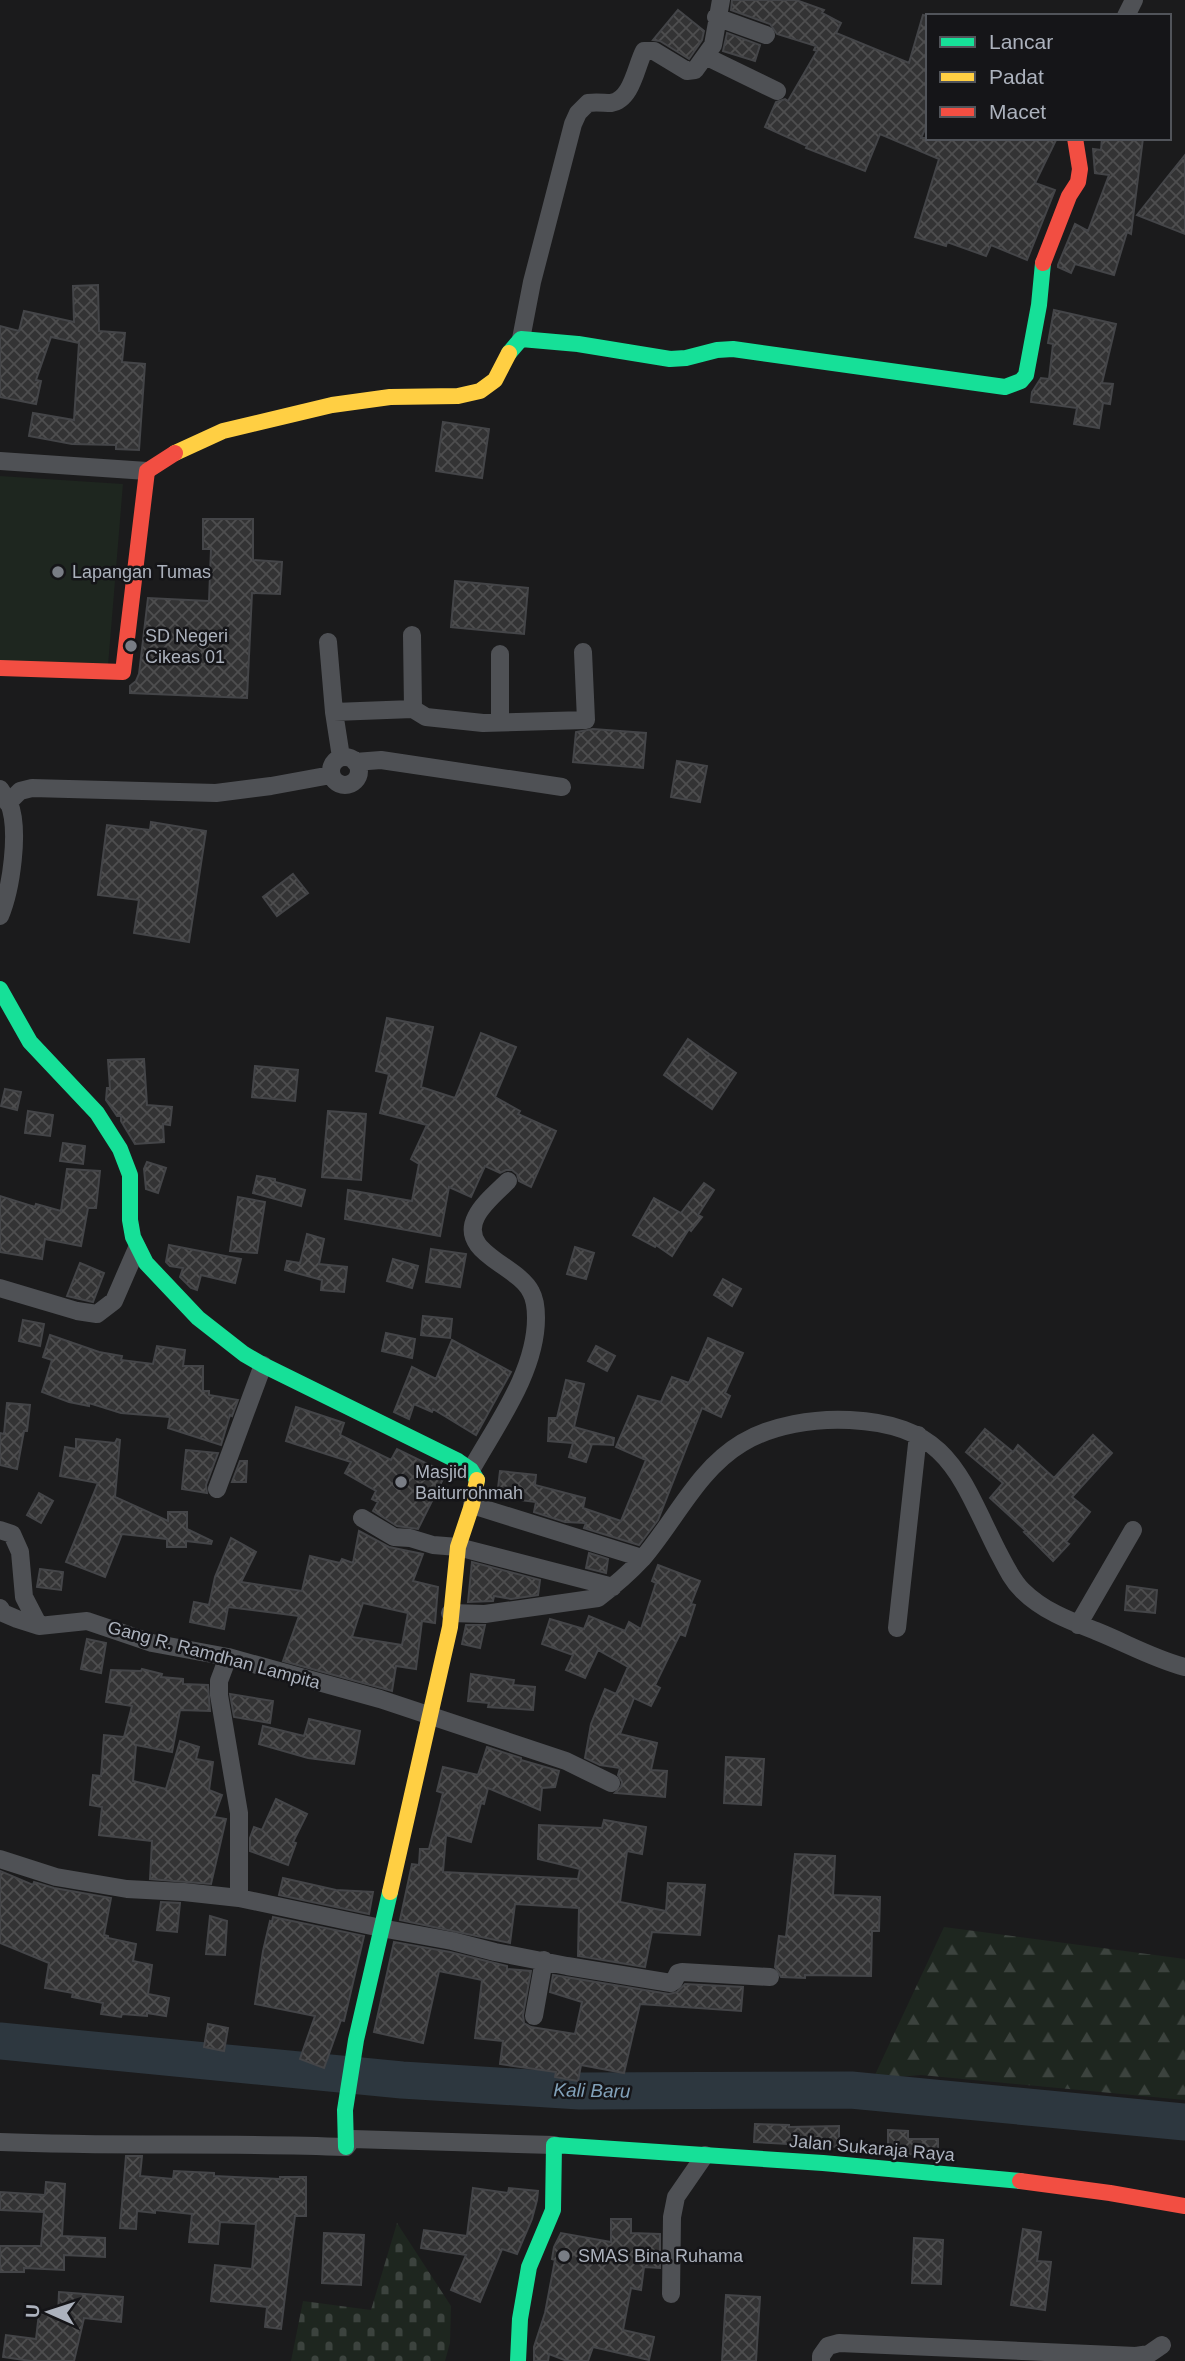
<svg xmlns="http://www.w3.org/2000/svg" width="1185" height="2361" font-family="Arial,sans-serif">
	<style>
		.forest { fill: url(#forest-firs) }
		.cemetery { fill: url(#cemetery-stones) }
		.pitch { fill: #1e261f }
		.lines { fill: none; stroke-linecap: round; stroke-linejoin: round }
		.river { stroke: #2d373f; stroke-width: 37 }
		.building { fill: url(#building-cross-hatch); stroke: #444548; stroke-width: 2; fill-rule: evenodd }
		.street { stroke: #4f5155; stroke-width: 18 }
		.fast { stroke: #16e098; stroke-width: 16 }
		.slow { stroke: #ffcf43; stroke-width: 16 }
		.jam { stroke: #f24e42; stroke-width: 16 }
		.poi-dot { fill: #797d85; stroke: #151518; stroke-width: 2.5 }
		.labels { text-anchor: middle; stroke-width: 5; stroke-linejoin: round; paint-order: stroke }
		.poi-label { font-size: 18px; fill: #acb2bd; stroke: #151518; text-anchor: start }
		.street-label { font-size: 18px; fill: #acb2bd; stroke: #151518 }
		.water-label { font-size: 19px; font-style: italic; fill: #82a1b9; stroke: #151518 }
	</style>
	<defs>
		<pattern id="forest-firs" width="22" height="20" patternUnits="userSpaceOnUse" patternTransform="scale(1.75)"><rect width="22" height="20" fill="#1e261f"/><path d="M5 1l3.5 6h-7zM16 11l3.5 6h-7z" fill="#3c433e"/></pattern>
		<pattern id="cemetery-stones" width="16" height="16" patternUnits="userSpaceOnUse" patternTransform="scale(1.75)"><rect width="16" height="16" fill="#1e261f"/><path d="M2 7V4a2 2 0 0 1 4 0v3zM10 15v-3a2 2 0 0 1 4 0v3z" fill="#3c433e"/></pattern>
		<pattern id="building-cross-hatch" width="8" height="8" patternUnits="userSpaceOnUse" patternTransform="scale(1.75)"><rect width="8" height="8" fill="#333334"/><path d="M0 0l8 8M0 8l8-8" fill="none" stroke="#4e4e4f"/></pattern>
	</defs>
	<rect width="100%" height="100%" fill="#1b1b1c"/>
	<path class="forest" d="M 944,1927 L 1185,1959 L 1185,2100 L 921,2075 L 873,2079 Z"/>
	<path class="cemetery" d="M 397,2223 L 451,2306 L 450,2343 L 445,2361 L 291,2361 L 303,2301 L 371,2310 Z"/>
	<path class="pitch" d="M 0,476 L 123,484 L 108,666 L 0,661 Z"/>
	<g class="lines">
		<path class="river" d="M 0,2041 L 402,2080 L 580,2091 L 851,2090 L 1185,2122"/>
	</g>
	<path class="building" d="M 732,0 L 796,0 L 824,10 L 822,13 L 841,23 L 836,33 L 909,63 L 923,15 L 928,16 L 928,123 L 921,138 L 1057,138 L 1035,183 L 1055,190 L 1027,260 L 991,245 L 986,256 L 947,242 L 946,246 L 915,237 L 939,159 L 880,134 L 865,171 L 806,148 L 807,146 L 765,127 L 776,102 L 785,99 L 788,101 L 817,51 L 814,50 L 816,46 L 777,34 L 770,24 L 731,10 Z
		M 678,10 L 704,31 L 702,40 L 689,59 L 660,41 L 653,40 Z
		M 727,33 L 760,45 L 755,61 L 723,51 Z
		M 1102,138 L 1143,138 L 1131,234 L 1127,232 L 1114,275 L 1075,264 L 1071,273 L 1058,267 L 1058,265 L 1075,224 L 1088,231 L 1109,175 L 1095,173 L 1093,149 L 1101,150 Z
		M 1185,155 L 1185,234 L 1137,215 Z
		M 98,285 L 99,331 L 125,333 L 122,362 L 145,364 L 139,450 L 116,449 L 116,445 L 72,444 L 29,436 L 33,413 L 74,420 L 79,343 L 51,337 L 36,380 L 41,381 L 36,404 L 0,397 L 0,326 L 19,331 L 24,311 L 74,322 L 73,286 Z
		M 1054,310 L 1116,324 L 1102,383 L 1113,384 L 1110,404 L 1103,403 L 1099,428 L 1074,424 L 1077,408 L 1031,402 L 1032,392 L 1041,378 L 1049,379 L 1053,344 L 1048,343 Z
		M 443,422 L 489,429 L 482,478 L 436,471 Z
		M 203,519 L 253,519 L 253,560 L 282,562 L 280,594 L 252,593 L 247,698 L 130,693 L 130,686 L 136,681 L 139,674 L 148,598 L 209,601 L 211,549 L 203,549 Z
		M 455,581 L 528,588 L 524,634 L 451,627 Z
		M 593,729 L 646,733 L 643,768 L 573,762 L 576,732 Z
		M 677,761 L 707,766 L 700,802 L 671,797 Z
		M 151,822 L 206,831 L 189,942 L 134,933 L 139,900 L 98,895 L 107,825 L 150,830 Z
		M 293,874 L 308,893 L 277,916 L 263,897 Z
		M 387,1018 L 433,1027 L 421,1087 L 455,1098 L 481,1033 L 516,1047 L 495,1097 L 520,1111 L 518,1114 L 556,1131 L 531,1187 L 519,1181 L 517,1174 L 512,1170 L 506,1170 L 500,1173 L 485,1166 L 471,1197 L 449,1187 L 440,1236 L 345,1219 L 348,1190 L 412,1201 L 419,1164 L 411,1159 L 427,1125 L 380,1113 L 389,1074 L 376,1071 Z
		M 688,1039 L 736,1073 L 712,1109 L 664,1075 Z
		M 144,1059 L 147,1105 L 172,1107 L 170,1125 L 163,1124 L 164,1142 L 135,1144 L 121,1121 L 121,1116 L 117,1116 L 106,1100 L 107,1088 L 110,1088 L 108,1060 Z
		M 255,1066 L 298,1070 L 295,1101 L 252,1097 Z
		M 5,1089 L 21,1092 L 17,1110 L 1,1106 Z
		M 28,1111 L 53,1115 L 50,1136 L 25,1133 Z
		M 328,1111 L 366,1114 L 361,1180 L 322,1177 Z
		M 63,1143 L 85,1146 L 83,1164 L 60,1161 Z
		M 147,1162 L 166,1168 L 158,1193 L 146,1189 L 144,1169 Z
		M 67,1169 L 100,1171 L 96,1208 L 88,1208 L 81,1246 L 45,1239 L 42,1259 L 0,1252 L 0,1196 L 35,1207 L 36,1204 L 61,1211 Z
		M 257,1176 L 275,1179 L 275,1182 L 305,1190 L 301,1206 L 253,1193 Z
		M 704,1183 L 714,1190 L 698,1215 L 702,1217 L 691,1231 L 689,1229 L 672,1256 L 656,1245 L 655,1247 L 633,1235 L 654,1198 L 681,1213 Z
		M 238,1197 L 265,1202 L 257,1253 L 230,1251 Z
		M 307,1234 L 324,1239 L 319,1264 L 347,1267 L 344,1292 L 321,1290 L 322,1280 L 285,1270 L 287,1261 L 300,1263 Z
		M 169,1245 L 241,1259 L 235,1283 L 201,1275 L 197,1290 L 191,1288 L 180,1277 L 183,1268 L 170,1266 L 166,1262 Z
		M 575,1247 L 594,1253 L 586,1279 L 567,1274 Z
		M 431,1249 L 466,1254 L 460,1287 L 426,1282 Z
		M 393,1259 L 418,1266 L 412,1288 L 387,1281 Z
		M 80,1263 L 104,1273 L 93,1302 L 67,1296 Z
		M 723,1279 L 741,1289 L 732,1306 L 714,1295 Z
		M 423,1316 L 452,1319 L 450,1338 L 421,1335 Z
		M 23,1320 L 44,1324 L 40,1346 L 19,1341 Z
		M 386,1333 L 415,1339 L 412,1358 L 382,1351 Z
		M 50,1335 L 99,1352 L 122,1356 L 121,1360 L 153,1364 L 157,1346 L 185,1350 L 183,1366 L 203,1366 L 203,1391 L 209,1391 L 209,1395 L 238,1400 L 232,1416 L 230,1415 L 221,1445 L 168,1428 L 170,1417 L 121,1413 L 89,1403 L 89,1406 L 69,1402 L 42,1392 L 52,1360 L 43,1357 Z
		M 708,1338 L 743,1353 L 725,1393 L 730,1396 L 721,1417 L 702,1408 L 658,1520 L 639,1545 L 584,1528 L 586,1523 L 565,1522 L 534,1512 L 536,1502 L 497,1497 L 500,1471 L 536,1475 L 535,1485 L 585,1498 L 583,1508 L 621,1521 L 646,1460 L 616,1447 L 638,1396 L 661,1402 L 672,1377 L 689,1383 Z
		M 452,1340 L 511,1372 L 476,1435 L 433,1409 L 432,1412 L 414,1404 L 409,1419 L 394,1412 L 412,1367 L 436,1379 Z
		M 596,1346 L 615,1356 L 607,1371 L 588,1361 Z
		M 566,1380 L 584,1384 L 574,1427 L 614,1438 L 613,1445 L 592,1444 L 586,1462 L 569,1457 L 573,1443 L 548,1441 L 549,1418 L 557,1418 Z
		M 7,1403 L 30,1405 L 27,1431 L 24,1431 L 17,1469 L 0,1465 L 0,1433 L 4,1434 Z
		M 296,1407 L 344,1423 L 340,1435 L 391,1460 L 397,1449 L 446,1473 L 418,1529 L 397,1526 L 373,1511 L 378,1502 L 372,1499 L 376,1491 L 345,1473 L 351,1462 L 286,1441 Z
		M 985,1429 L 1013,1452 L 1018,1445 L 1054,1478 L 1093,1435 L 1112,1453 L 1072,1497 L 1090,1512 L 1066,1542 L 1069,1544 L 1053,1561 L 1024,1532 L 1026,1531 L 990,1498 L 1003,1483 L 966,1452 Z
		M 76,1439 L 115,1443 L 117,1439 L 120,1440 L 115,1497 L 168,1521 L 168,1512 L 187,1512 L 187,1529 L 212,1541 L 211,1544 L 186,1541 L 186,1547 L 167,1547 L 167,1539 L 122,1534 L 105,1577 L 66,1562 L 98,1483 L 60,1476 L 65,1447 L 76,1449 Z
		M 186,1450 L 218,1453 L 206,1485 L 207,1493 L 182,1489 Z
		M 240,1461 L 247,1461 L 246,1482 L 232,1482 Z
		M 39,1493 L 53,1501 L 41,1523 L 27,1515 Z
		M 359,1531 L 389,1547 L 423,1554 L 413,1581 L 438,1587 L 435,1623 L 422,1621 L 416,1669 L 396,1666 L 392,1691 L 283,1661 L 299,1616 L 228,1607 L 224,1629 L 190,1622 L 194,1602 L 209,1605 L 215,1577 L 231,1538 L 256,1552 L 241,1582 L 302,1591 L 310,1556 L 340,1563 L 342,1559 L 353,1563 ZM 363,1603 L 408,1613 L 402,1645 L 352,1637 Z
		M 589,1553 L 608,1559 L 606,1573 L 586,1568 Z
		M 472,1562 L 540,1580 L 538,1595 L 511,1599 L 494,1596 L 493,1601 L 468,1602 Z
		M 658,1565 L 700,1581 L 691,1604 L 695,1605 L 685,1636 L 680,1634 L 655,1685 L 660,1688 L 651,1706 L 634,1698 L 620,1734 L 657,1743 L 651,1770 L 667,1771 L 665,1797 L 615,1793 L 621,1787 L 622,1782 L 618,1775 L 620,1768 L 600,1765 L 585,1758 L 591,1724 L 605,1689 L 616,1694 L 628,1667 L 598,1650 L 585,1678 L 566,1670 L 573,1655 L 542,1644 L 550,1619 L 584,1629 L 589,1616 L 625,1631 L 629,1622 L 641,1629 L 656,1583 L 652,1581 Z
		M 40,1569 L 63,1572 L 61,1590 L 37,1587 Z
		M 1127,1586 L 1157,1590 L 1155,1613 L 1125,1610 Z
		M 466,1625 L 485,1625 L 480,1648 L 462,1644 Z
		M 87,1639 L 106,1643 L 101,1673 L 81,1669 Z
		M 142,1669 L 162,1674 L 161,1677 L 183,1679 L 183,1684 L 208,1685 L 210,1711 L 180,1710 L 172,1752 L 136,1745 L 133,1781 L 166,1789 L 180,1741 L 199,1747 L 196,1759 L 213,1762 L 209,1790 L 222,1795 L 214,1817 L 226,1819 L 211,1884 L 150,1879 L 152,1841 L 99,1835 L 102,1807 L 90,1805 L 93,1775 L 101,1776 L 104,1735 L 124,1737 L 132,1706 L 106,1702 L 111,1670 L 141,1671 Z
		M 471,1674 L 514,1680 L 513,1685 L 535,1687 L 533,1710 L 488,1707 L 489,1703 L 468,1701 Z
		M 230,1694 L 273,1701 L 270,1723 L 234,1717 Z
		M 309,1719 L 360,1731 L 354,1764 L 308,1758 L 259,1744 L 263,1726 L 304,1736 Z
		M 487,1747 L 521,1758 L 521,1760 L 559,1771 L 555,1787 L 542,1788 L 540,1810 L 488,1788 L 484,1804 L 481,1803 L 471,1842 L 446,1835 L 443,1872 L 578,1879 L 580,1869 L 538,1859 L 539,1825 L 602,1828 L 604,1820 L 646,1827 L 642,1854 L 627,1851 L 620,1902 L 666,1911 L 668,1883 L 705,1885 L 700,1935 L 652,1932 L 645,1967 L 578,1956 L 579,1908 L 515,1904 L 510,1943 L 400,1920 L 412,1864 L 419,1865 L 420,1849 L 429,1849 L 443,1793 L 437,1791 L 443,1767 L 478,1775 Z
		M 726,1757 L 764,1759 L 761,1805 L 724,1803 Z
		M 276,1799 L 307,1814 L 293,1842 L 296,1843 L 288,1865 L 250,1851 L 250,1838 L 254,1827 L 262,1830 Z
		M 795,1854 L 835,1856 L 833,1895 L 880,1897 L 879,1931 L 872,1931 L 871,1976 L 805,1975 L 805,1978 L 781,1977 L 775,1967 L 779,1936 L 786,1937 Z
		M 0,1871 L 33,1885 L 34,1882 L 54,1888 L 111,1898 L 104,1935 L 108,1936 L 108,1938 L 136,1944 L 133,1961 L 152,1965 L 148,1994 L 169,1998 L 166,2016 L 147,2013 L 147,2016 L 122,2014 L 121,2017 L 101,2014 L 103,2003 L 72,1997 L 73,1993 L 45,1988 L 49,1963 L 0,1943 Z
		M 283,1878 L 336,1890 L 373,1892 L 369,1914 L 279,1895 Z
		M 161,1902 L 180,1903 L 177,1932 L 157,1930 Z
		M 210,1916 L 227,1921 L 225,1955 L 206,1954 Z
		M 273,1917 L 364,1936 L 344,2021 L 341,2020 L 324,2068 L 300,2059 L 315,2016 L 255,2004 L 263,1951 L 270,1921 L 272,1922 Z
		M 394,1942 L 450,1952 L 507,1966 L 507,1969 L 531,1971 L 523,2015 L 524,2023 L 531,2027 L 575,2034 L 582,2002 L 550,1992 L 553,1975 L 669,1994 L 677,1992 L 685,1984 L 743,1987 L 741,2011 L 640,2004 L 624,2073 L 581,2065 L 578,2081 L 555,2077 L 556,2072 L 500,2064 L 503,2041 L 475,2038 L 482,1980 L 439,1971 L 423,2043 L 374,2032 Z
		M 208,2024 L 228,2028 L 224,2051 L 204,2047 Z
		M 755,2124 L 789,2125 L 789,2127 L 839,2126 L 839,2147 L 754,2142 Z
		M 888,2130 L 908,2131 L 908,2139 L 938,2139 L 938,2157 L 888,2152 Z
		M 126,2156 L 142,2156 L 140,2176 L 173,2179 L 174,2171 L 214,2173 L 214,2176 L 280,2179 L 280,2177 L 306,2177 L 306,2216 L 295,2216 L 281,2329 L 265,2327 L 267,2307 L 211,2301 L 215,2265 L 252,2269 L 256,2224 L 220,2222 L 218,2244 L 189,2242 L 192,2214 L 155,2210 L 155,2213 L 137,2211 L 136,2229 L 120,2228 Z
		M 46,2182 L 65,2184 L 62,2236 L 105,2238 L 105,2257 L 64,2255 L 64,2270 L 24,2268 L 24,2272 L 0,2272 L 0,2246 L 41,2246 L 44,2212 L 0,2210 L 0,2192 L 45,2195 Z
		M 473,2188 L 508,2193 L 509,2188 L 538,2191 L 537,2200 L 532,2219 L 517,2254 L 502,2249 L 480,2302 L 451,2290 L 466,2255 L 421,2248 L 424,2230 L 467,2236 Z
		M 611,2219 L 631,2219 L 631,2233 L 660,2234 L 660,2268 L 644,2267 L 641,2290 L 631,2288 L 623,2330 L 654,2337 L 649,2360 L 593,2347 L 588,2361 L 567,2361 L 549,2354 L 548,2361 L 534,2361 L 534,2347 L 545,2313 L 555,2260 L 552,2259 L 554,2247 L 561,2233 L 611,2242 Z
		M 1023,2229 L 1041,2232 L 1037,2261 L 1051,2262 L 1045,2310 L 1011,2305 Z
		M 324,2233 L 364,2235 L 361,2285 L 322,2283 Z
		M 914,2238 L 943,2240 L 941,2284 L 912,2283 Z
		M 59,2292 L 123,2297 L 121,2322 L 84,2318 L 74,2361 L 31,2361 L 3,2357 L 6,2335 L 36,2339 L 39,2313 L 58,2316 Z
		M 726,2295 L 760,2297 L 756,2361 L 722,2361 Z"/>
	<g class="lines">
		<path class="street" d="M 1126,16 L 1134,0
			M 716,17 L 766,35
			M 705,56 L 777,91
			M 521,339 L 532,282 L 573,124 L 578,113 L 588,103 C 596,102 604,103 611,103 C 632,100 636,66 644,51 L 654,51 L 687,71 L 695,70 L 713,45 L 721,0
			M 0,461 L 147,471
			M 412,635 L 413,709
			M 328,642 L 334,712
			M 500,654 L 500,722
			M 341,757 L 334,712 L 413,709 L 426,717 L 483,723 L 586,720 L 583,652
			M331 771a14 14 0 1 1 28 0a14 14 0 1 1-28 0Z
			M 355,762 L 381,760 L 562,787
			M 0,789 C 3,794 7,799 9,803 C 20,830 11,890 0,916
			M 8,803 L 20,791 L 32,788 L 216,793 L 271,786 L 331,775
			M 0,1288 L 77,1311 L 97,1314 L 114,1301 L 137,1248
			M 471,1470 C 496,1425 536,1372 536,1318 C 536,1310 535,1299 531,1292 C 518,1265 458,1253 476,1217 C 482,1204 498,1191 508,1181
			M 217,1489 L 263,1365
			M 472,1505 L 642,1558
			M 362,1518 L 394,1537 L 410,1538 L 433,1545 L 458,1547 L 613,1587
			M 0,1530 L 12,1534 L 20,1552 L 24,1597 L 39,1626
			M 0,1608 L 3,1613 L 17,1619 L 39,1626 L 87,1621 L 152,1643 L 228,1657 L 380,1699 L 566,1761 L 611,1783
			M 450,1613 L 485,1614 L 598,1598 C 614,1586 629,1573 642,1559 C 675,1521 697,1470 742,1443 C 772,1425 815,1418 850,1420 C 948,1425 959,1474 997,1550 C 1005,1565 1011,1579 1022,1590 C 1043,1611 1070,1621 1096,1631 C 1126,1643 1154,1659 1185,1667
			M 1078,1625 L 1133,1530
			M 897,1628 L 918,1435
			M 228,1657 L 219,1681 L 219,1695 L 239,1813 L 239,1898
			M 0,1859 L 56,1877 L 127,1889 L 184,1892 L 239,1898 L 381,1928 L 452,1941 L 495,1952 L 567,1966 L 671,1983 L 674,1981 L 678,1973 L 682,1972 L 770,1977
			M 534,2016 L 544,1960
			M 0,2142 C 115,2147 231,2142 346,2147 L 352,2139 L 554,2145
			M 671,2294 L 672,2217 L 676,2197 L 705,2155
			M 821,2361 L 821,2356 L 828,2346 L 839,2343 L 1136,2356 L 1149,2354 L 1162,2345"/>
		<path class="fast" d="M 509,353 L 521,339 L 578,344 L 670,359 L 686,358 L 717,350 L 733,349 L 1005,387 L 1021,381 L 1026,375 L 1039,305 L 1043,263
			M 0,989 L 30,1042 L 97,1113 L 120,1149 L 130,1175 L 130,1220 L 133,1237 L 146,1263 L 198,1318 L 244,1354 L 263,1365 L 458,1461 L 471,1470 L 477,1480
			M 346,2147 L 345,2110 L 356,2040 L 390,1892
			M 518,2361 L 520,2319 L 529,2267 L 553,2210 L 554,2145 L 823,2163 L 1020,2181"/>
		<path class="slow" d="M 175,453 L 223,431 L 332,405 L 390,397 L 458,396 L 480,391 L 495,380 L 509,353
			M 390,1892 L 450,1627 L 458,1547 L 472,1505 L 477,1480"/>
		<path class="jam" d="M 1043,263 L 1069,196 L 1078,182 L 1080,169 L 1075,138
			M 0,668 L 123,672 L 147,471 L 175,453
			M 1020,2181 L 1110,2193 L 1185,2206"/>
	</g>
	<g class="poi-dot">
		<circle cx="58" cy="572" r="7"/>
		<circle cx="131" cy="646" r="7"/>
		<circle cx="401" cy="1482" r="7"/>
		<circle cx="564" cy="2256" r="7"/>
	</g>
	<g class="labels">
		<g class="poi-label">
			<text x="72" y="578">Lapangan Tumas</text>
			<text x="145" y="642">SD Negeri<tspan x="145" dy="21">Cikeas 01</tspan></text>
			<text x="415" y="1478">Masjid<tspan x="415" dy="21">Baiturrohmah</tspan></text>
			<text x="578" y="2262">SMAS Bina Ruhama</text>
		</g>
		<g class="street-label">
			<text transform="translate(214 1655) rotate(15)" y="6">Gang R. Ramdhan Lampita</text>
			<text transform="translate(872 2148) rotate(5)" y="6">Jalan Sukaraja Raya</text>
		</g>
		<g class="water-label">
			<text transform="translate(592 2090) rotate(1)" y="7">Kali Baru</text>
		</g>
	</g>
	<rect x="926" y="14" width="245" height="126" fill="#151518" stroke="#51545a" stroke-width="2"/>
	<rect x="940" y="37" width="35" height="10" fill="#16e098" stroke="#51545a" stroke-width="2"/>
	<text x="989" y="49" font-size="21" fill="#acb2bd">Lancar</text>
	<rect x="940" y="72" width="35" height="10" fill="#ffcf43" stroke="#51545a" stroke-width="2"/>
	<text x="989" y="84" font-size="21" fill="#acb2bd">Padat</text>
	<rect x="940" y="107" width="35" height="10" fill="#f24e42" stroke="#51545a" stroke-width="2"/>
	<text x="989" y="119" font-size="21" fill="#acb2bd">Macet</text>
	<g transform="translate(49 2312) rotate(273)" stroke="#151518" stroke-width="5" paint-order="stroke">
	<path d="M0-5L12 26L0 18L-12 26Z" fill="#acb2bd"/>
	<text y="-10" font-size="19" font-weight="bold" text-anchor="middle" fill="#acb2bd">U</text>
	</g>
</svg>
